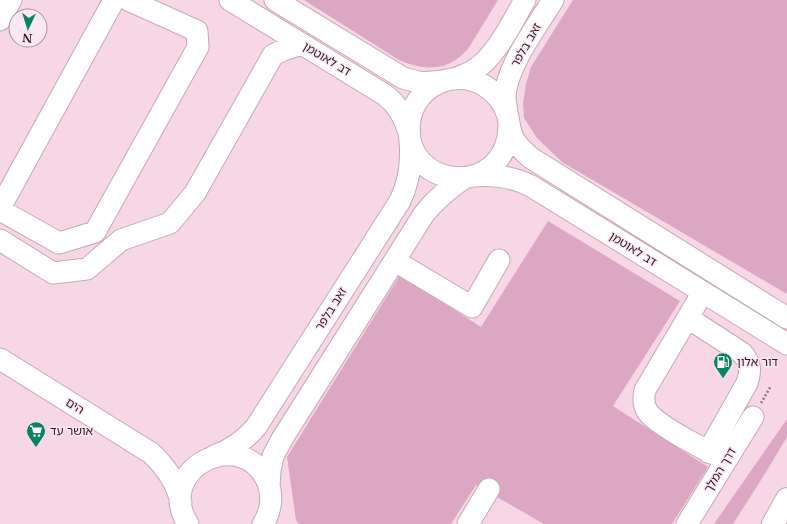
<svg xmlns="http://www.w3.org/2000/svg" width="787" height="524" font-family="'Libre Baskerville','Noto Sans Hebrew',serif">
	<style>
		.green { fill: #dba7c2 }
		.lines { fill: none; stroke-linecap: round; stroke-linejoin: round }
		.minor-casing { stroke: #c7a8b7; stroke-width: 23 }
		.major-casing { stroke: #c7a8b7; stroke-width: 24 }
		.path { stroke: #8e7783; stroke-width: 2.5; stroke-dasharray: 2 2; stroke-linecap: butt }
		.minor { stroke: #fff; stroke-width: 21 }
		.major { stroke: #fff; stroke-width: 22 }
		.labels { text-anchor: middle; stroke-width: 3; stroke-linejoin: round; paint-order: stroke }
		.street-label { font-size: 12px; fill: #281c23; stroke: #fbe7f1 }
		.poi-label { font-size: 12px; fill: #281c23; stroke: #fbe7f1; text-anchor: start }
	</style>
	<rect width="100%" height="100%" fill="#f7d6e6"/>
	<path class="green" d="M 304,0 L 498,0 L 468,49 C 447,72 426,71 399,60 Z
		M 573,0 L 787,0 L 787,294 L 562,162 L 537,138 L 524,118 L 523,103 L 526,84 L 531,67 Z
		M 548,221 L 680,301 L 613,406 L 708,467 L 672,524 L 544,524 L 476,485 L 451,524 L 299,524 L 296,520 L 287,457 L 400,275 L 481,327 Z
		M 787,419 L 787,437 L 766,472 L 733,524 L 714,524 Z"/>
	<g class="lines">
		<defs>
			<path id="minor" d="M 230,0 L 385,95 C 397,104 405,118 409,133
				M 275,0 L 403,78 L 422,83 L 442,81
				M 0,20 L 11,0
				M 454,79 C 461,76 468,74 474,70 C 496,57 512,22 525,0
				M 507,113 C 507,108 505,103 505,98 C 505,68 538,25 553,0
				M 509,124 C 509,201 399,191 410,120 C 412,106 421,93 433,86 C 449,76 469,76 485,86 C 496,93 505,104 508,117 C 509,124 510,131 513,138 C 517,146 524,152 531,158 L 787,318
				M 474,176 C 494,174 513,177 531,186 L 787,344
				M 0,208 L 114,0
				M 0,210 L 59,243 L 95,232 L 198,47 L 197,31 L 128,0
				M 0,240 L 53,273 L 87,269 L 121,240 L 170,223 L 195,193 L 273,55 L 283,50 L 302,44
				M 395,261 L 472,307 L 499,260
				M 703,292 L 645,390 C 643,398 643,404 647,411 C 657,426 709,452 726,460
				M 688,318 L 742,353 C 751,363 751,371 747,383 L 708,452
				M 0,359 L 151,453 C 166,467 177,482 181,503
				M 214,456 C 231,450 244,441 256,427 L 400,201 C 409,182 412,162 410,141
				M 269,488 L 270,470 L 273,456 L 282,439 L 424,214 C 436,199 448,189 464,178
				M 188,524 C 153,469 243,423 268,483 C 273,496 271,512 263,524
				M 468,524 L 489,489
				M 687,524 L 753,417"/>
			<path id="major" d="M 773,524 L 787,499"/>
		</defs>
		<use href="#minor" class="minor-casing"/>
		<use href="#major" class="major-casing"/>
		<path class="path" d="M 761,403 L 771,386"/>
		<use href="#minor" class="minor"/>
		<use href="#major" class="major"/>
	</g>
	<defs>
		<symbol id="fuel-pin" viewBox="-11 -11 22 30"><path d="M0 17L-7.5 6A9.5 9.5 0 1 1 7.5 6Z" fill="#098363" stroke="#fbe7f1"/><path d="M-5.5-6h7V0h2V4h1.3V-2.5L3-4.5l.8-.8L6-3V5H2.5V1h-1V6h-7ZM-4.2-4.7v3.2H.2V-4.7Z" fill="#fff"/></symbol>
		<symbol id="supermarket-pin" viewBox="-11 -11 22 30"><path d="M0 17L-7.5 6A9.5 9.5 0 1 1 7.5 6Z" fill="#098363" stroke="#fbe7f1"/><path d="M-6-5.5h2.5l.6 2H6L4.5 2H-2.5L-4.4-4H-6ZM-1.5 3.2a1.3 1.3 0 1 0 .1 0ZM3 3.2a1.3 1.3 0 1 0 .1 0Z" fill="#fff"/></symbol>
	</defs>
	<g fill-rule="evenodd">
		<use href="#fuel-pin" x="712" y="351" width="22" height="30"/>
		<use href="#supermarket-pin" x="25" y="420" width="22" height="30"/>
	</g>
	<g class="labels">
		<g class="street-label">
			<text transform="translate(526 45) rotate(-60)" y="4">זאב בלפר</text>
			<text transform="translate(327 59) rotate(31)" y="4">דב לאוטמן</text>
			<text transform="translate(633 249) rotate(32)" y="4">דב לאוטמן</text>
			<text transform="translate(331 309) rotate(-58)" y="4">זאב בלפר</text>
			<text transform="translate(75 406) rotate(32)" y="4">הים</text>
			<text transform="translate(720 470) rotate(-59)" y="4">דרך המלך</text>
		</g>
		<g class="poi-label">
			<text x="737" y="366">דור אלון</text>
			<text x="50" y="435">אושר עד</text>
		</g>
	</g>
	<g transform="translate(28 28) rotate(184)"><circle r="19" fill="#fbe7f1" stroke="#a7969f"/>
	<path d="M0-3L7 15L0 10L-7 15Z" fill="#098363"/>
	<text y="-6" font-size="11" font-weight="bold" text-anchor="middle" fill="#281c23">N</text>
	</g>
</svg>
